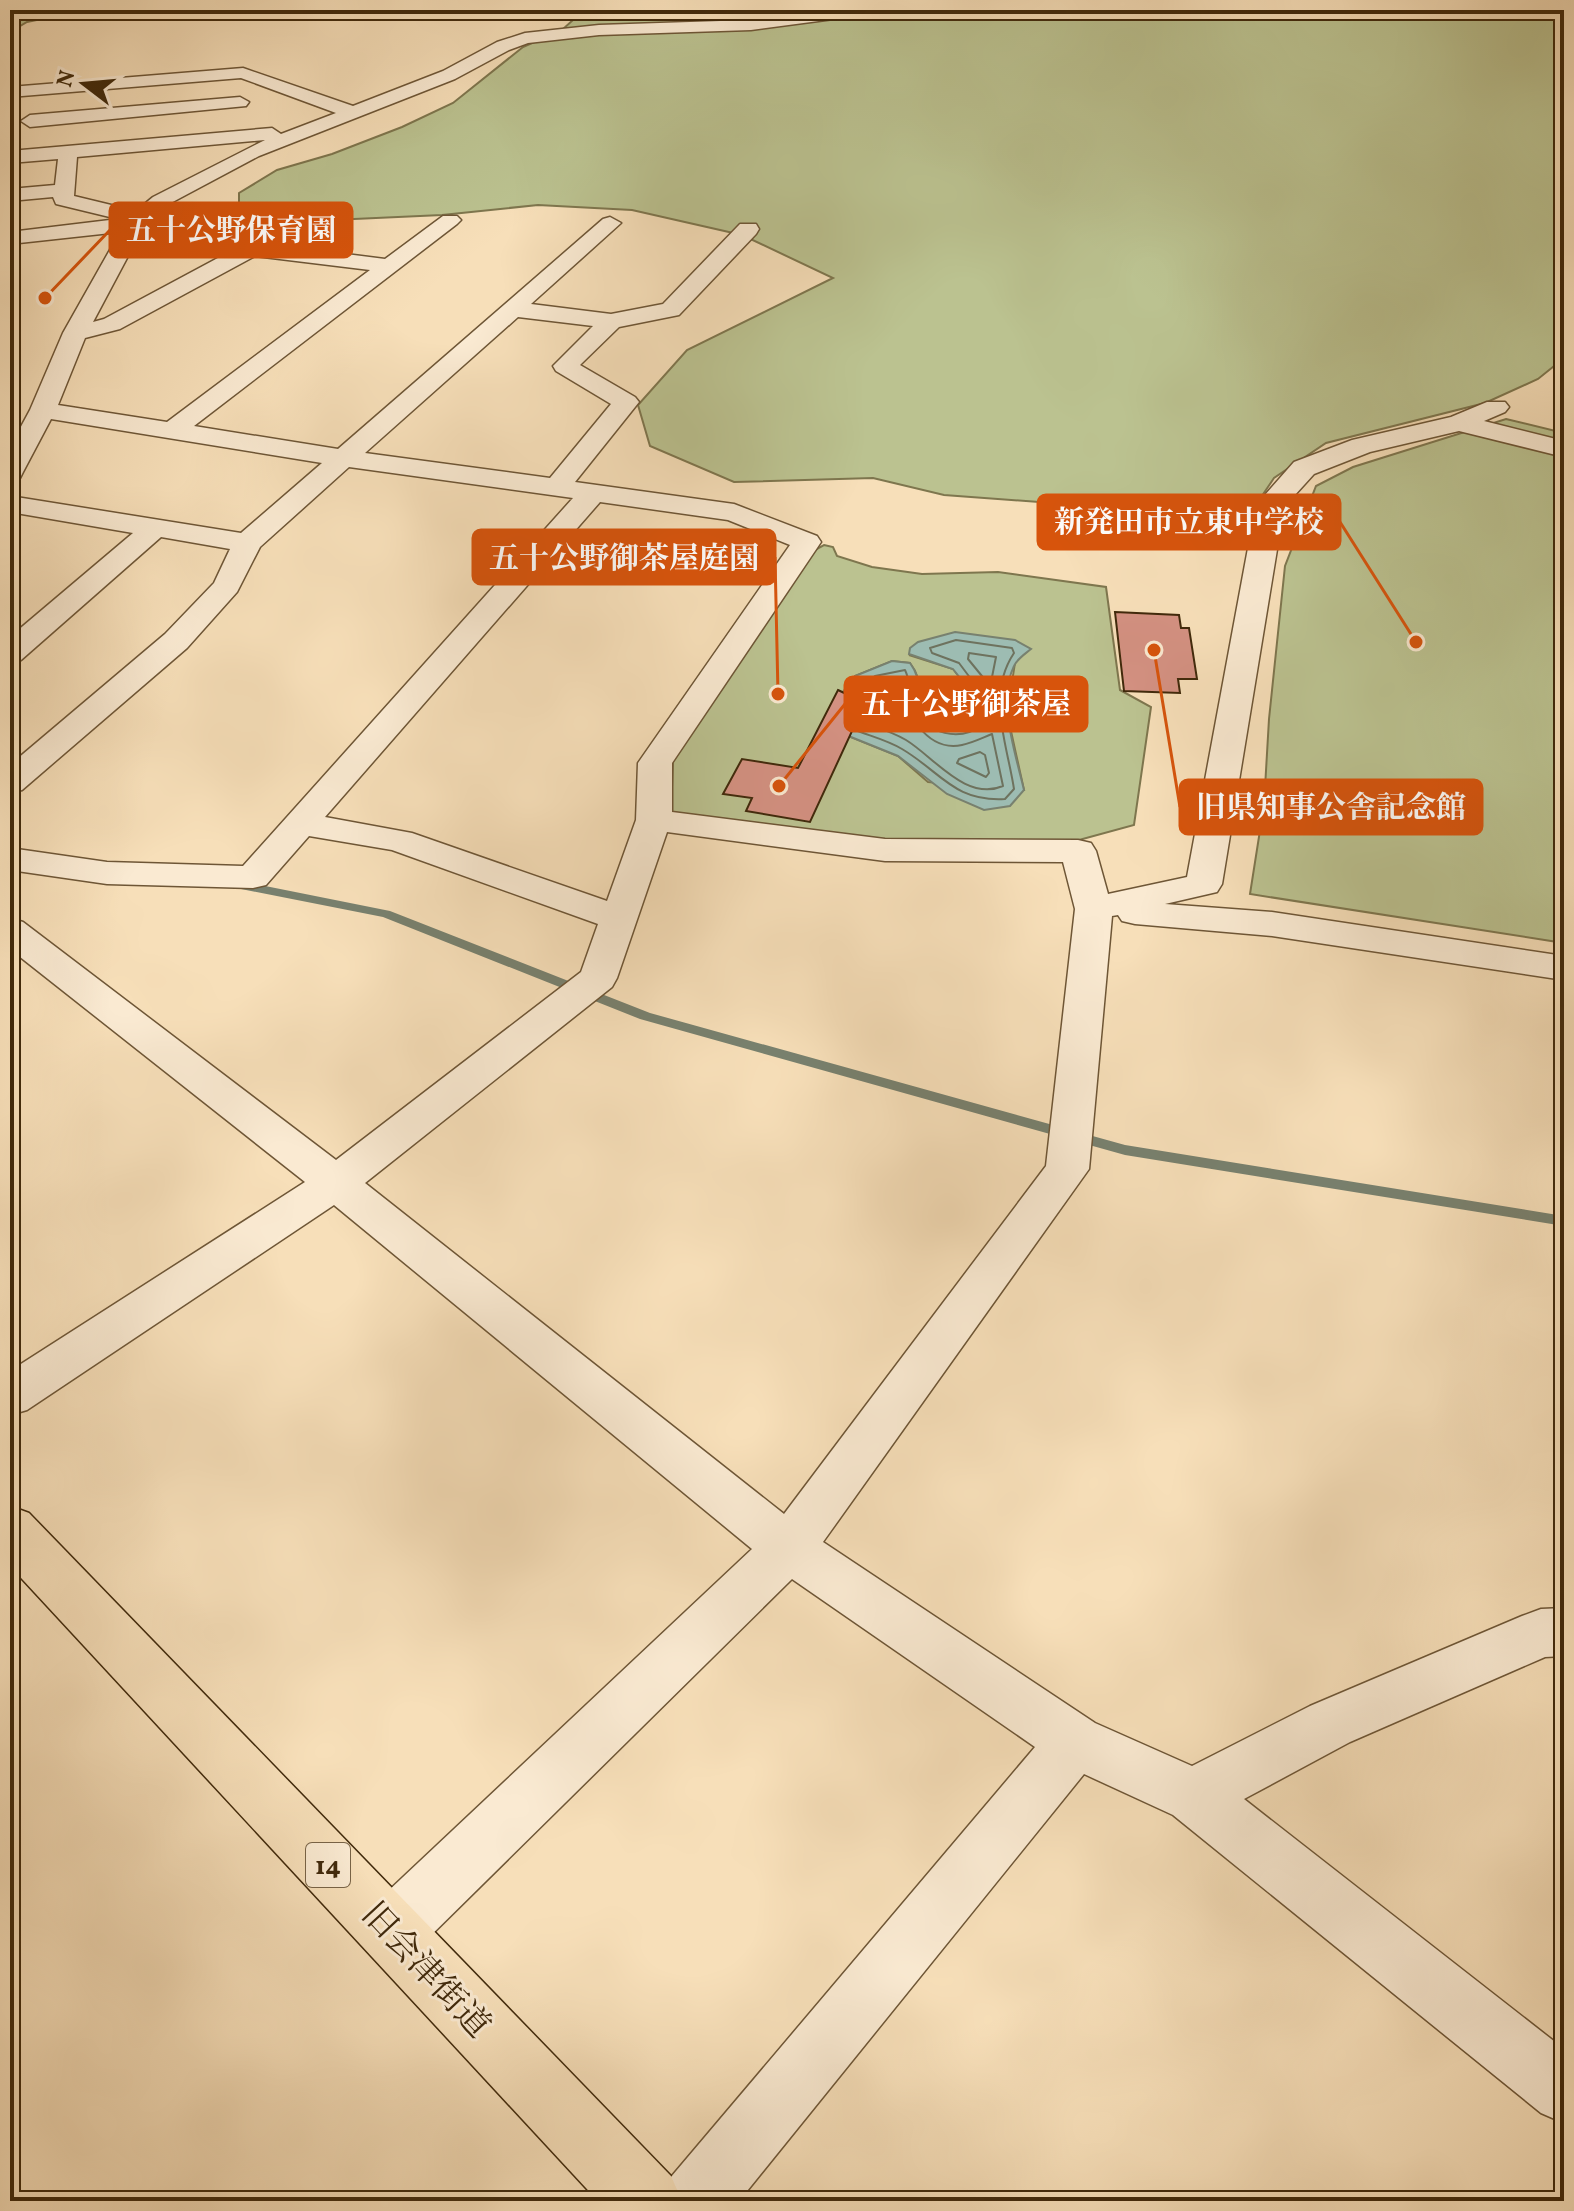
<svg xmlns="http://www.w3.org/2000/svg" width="1574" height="2211" font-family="Vollkorn,'Noto Serif JP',serif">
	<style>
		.green { fill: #bbc290; stroke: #7e764e; stroke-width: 2; fill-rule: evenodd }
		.water { fill: #9dbcb2; stroke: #78816f; stroke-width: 2 }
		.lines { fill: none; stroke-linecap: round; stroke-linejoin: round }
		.shore { stroke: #6e725e; stroke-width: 2 }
		.stream { fill: #78816f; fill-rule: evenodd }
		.building { fill: #d49182; stroke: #40290b; stroke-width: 2 }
		.minor-casing { stroke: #6e5636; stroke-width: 3 }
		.major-casing { stroke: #40290b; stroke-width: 3 }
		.minor { fill: #faead2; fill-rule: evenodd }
		.major { fill: #f7dfb9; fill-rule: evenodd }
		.labels { text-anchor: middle; stroke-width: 6; stroke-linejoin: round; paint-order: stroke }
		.shield { fill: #faead2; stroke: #786347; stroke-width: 2 }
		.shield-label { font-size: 26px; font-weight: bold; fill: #40290b }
		.near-street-label { font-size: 34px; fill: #40290b; stroke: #faead2 }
		.leader { fill: none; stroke: #d7540c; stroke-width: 3 }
		.callout-dot { fill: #d7540c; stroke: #faead2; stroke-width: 3 }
		.callout { fill: #d7540c; stroke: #d7540c; stroke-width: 3 }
		.callout-label { font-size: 30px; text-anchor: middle; font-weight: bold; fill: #fff }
	</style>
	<rect width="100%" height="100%" fill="#f7dfb9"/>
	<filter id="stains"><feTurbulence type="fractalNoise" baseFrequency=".0025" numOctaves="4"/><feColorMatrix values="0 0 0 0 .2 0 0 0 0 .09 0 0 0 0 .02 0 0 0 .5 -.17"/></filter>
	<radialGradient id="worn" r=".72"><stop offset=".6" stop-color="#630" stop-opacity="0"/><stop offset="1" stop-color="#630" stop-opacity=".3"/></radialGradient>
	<path class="green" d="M 10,10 L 85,10 L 27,22 L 10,32 Z
		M 584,10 L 1564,10 L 1564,358 L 1538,379 L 1485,403 L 1326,443 L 1274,478 L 1247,518 L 1204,523 L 1079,505 L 944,495 L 873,478 L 734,482 L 650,446 L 638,405 L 687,350 L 833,278 L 742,235 L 632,210 L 538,205 L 442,215 L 310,221 L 239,214 L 239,193 L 277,170 L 332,154 L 402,127 L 453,103 L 523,47 L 562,30 Z
		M 1506,419 L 1564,433 L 1564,943 L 1250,894 L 1264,805 L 1269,719 L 1285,566 L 1316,486 L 1353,467 Z
		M 824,545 L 833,547 L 837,556 L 872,567 L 922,574 L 998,572 L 1106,587 L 1120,690 L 1151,707 L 1134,825 L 1068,843 L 882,841 L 671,812 L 673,761 L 813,551 ZM 909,655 L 1015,663 L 1007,713 L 1024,790 L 928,782 L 898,756 L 846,735 L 855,676 L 892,661 L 910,663 C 932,691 903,713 959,729 L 977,720 L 982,706 L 953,669 Z"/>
	<path class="water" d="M 955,632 L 1015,640 L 1031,649 C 1025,654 1017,659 1014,666 C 997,701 1016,755 1024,790 L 1010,806 L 984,810 L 947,794 L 898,756 L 846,735 L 839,697 L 855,676 L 892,661 L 910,663 C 931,691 903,714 960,728 L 976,720 L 982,706 L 953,669 L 909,654 L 910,648 L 918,642 Z"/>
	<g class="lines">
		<path class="shore" d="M 969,653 L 996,657 L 991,682 L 986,681 L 968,659 Z
			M 851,694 L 875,676 L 905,670 C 911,682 909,695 914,707 C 928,735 959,742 983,725 L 989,703 L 959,663 L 932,653 L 930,648 L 956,640 L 1012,648 L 1014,653 C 986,695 1007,743 1014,789 L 1005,799 C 954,802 941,772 902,749 C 887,740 870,736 855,730
			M 859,721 C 875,727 891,731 906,740 C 934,757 966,802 1003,786 L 992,734 C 982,738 972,743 962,745 C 925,753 905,709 896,681 L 866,691 L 861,699
			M 980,752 L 985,755 L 989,773 L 986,777 L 957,763 L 959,759 Z"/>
		<path class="stream" d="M 235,880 L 390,911 L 650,1013 L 1125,1145 L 1564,1216 L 1564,1226 L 1125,1155 L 640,1019 L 383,917 L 231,887 L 229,884 Z"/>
	</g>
	<path class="building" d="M 1115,612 L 1179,615 L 1181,628 L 1189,628 L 1197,679 L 1178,679 L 1180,693 L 1124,691 Z
		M 838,690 L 865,703 L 810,822 L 746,811 L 752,798 L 723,794 L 742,759 L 798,768 Z"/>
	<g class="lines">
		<defs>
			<path id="minor" d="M 828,10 L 872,10 L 864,15 L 751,30 L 599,35 L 528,43 L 509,50 L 455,79 L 259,156 L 167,205 L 144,226 L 93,322 L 104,319 L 244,244 L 252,242 L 385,259 L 443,216 L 457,216 L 461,220 L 457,224 L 194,426 L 338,449 L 603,219 L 610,217 L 621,223 L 531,304 L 611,314 L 663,304 L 740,224 L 756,224 L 759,229 L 756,234 L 679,315 L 619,327 L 580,365 L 635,397 L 639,402 L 575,482 L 734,504 L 817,536 L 821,542 L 672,763 L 672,812 L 885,839 L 1078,840 L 1091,843 L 1096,851 L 1108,894 L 1187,877 L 1256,505 L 1294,462 L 1352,440 L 1451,417 L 1487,402 L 1505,402 L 1509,407 L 1505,412 L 1484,421 L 1564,441 L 1564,457 L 1459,431 L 1370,452 L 1314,474 L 1284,507 L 1222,884 L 1217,892 L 1165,904 L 1272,912 L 1564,956 L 1564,980 L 1272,936 L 1135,924 L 1122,921 L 1118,915 L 1112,916 L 1089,1169 L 823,1542 L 1095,1723 L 1192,1766 L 1310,1706 L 1522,1616 L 1541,1609 L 1564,1608 L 1564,1656 L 1545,1657 L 1350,1742 L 1244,1799 L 1564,2049 L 1564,2123 L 1541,2113 L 1173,1815 L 1084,1774 L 739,2201 L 661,2201 L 671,2177 L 1035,1747 L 792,1579 L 413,1953 L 391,1962 L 369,1953 L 360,1931 L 369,1909 L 752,1549 L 334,1205 L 27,1410 L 10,1415 L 10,1371 L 305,1182 L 10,949 L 10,918 L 23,922 L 336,1160 L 581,972 L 598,924 L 392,850 L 309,836 L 266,885 L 253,888 L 107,884 L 10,870 L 10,848 L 107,862 L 243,866 L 573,498 L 349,467 L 260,547 L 237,592 L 187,648 L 22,790 L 10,793 L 10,765 L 165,634 L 214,583 L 230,549 L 161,537 L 21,660 L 10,662 L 10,637 L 133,533 L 10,512 L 10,496 L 241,533 L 322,463 L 51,419 L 23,472 L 20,478 L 10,480 L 10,447 L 30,410 L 63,333 L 120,232 L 10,244 L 10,232 L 118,219 L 56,204 L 53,197 L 10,201 L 10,189 L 55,185 L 58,159 L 10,163 L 10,151 L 272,128 L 281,134 L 336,113 L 241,78 L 10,97 L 10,87 L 243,68 L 353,106 L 443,71 L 497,42 L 525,33 L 599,25 L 751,20 ZM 265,140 L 153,197 L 136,211 L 74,196 L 77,157 ZM 255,256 L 370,270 L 167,422 L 58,405 L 85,338 L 120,329 ZM 518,317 L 593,326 L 553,366 L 556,371 L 611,404 L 550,478 L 365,453 ZM 600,502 L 728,520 L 790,545 L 638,763 L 636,820 L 607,901 L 412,833 L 325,817 ZM 667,832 L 885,861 L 1063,862 L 1075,909 L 1046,1166 L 784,1514 L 365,1183 L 612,987 L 617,978 Z
				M 240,97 L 249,102 L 246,106 L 30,127 L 21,121 L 30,115 Z"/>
			<path id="major" d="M 10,1506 L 29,1513 L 671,2176 L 682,2201 L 598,2201 L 10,1566 Z"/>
		</defs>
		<use href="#minor" class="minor-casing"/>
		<use href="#major" class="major-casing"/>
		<use href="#minor" class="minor"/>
		<use href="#major" class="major"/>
	</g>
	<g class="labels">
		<rect class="shield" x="306" y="1843" width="44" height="44" rx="6"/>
		<g class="shield-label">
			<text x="328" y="1874">14</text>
		</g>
		<g class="near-street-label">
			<text transform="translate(427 1969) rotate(47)" y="12">旧会津街道</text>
		</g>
	</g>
	<path class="leader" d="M45 298L110 230M1416 642L1340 522M778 694L775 557M779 786L845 704M1154 650L1180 807"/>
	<g class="callout-dot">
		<circle cx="45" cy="298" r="8"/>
		<circle cx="1416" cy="642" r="8"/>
		<circle cx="778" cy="694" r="8"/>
		<circle cx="779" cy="786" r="8"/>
		<circle cx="1154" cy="650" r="8"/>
	</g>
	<g class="callout">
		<rect x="110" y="203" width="242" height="54" rx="8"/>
		<rect x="1038" y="495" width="302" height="54" rx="8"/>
		<rect x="473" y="530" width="302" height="54" rx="8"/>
		<rect x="845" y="677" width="242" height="54" rx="8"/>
		<rect x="1180" y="780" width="302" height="54" rx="8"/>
	</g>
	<g class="callout-label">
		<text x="231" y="240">五十公野保育園</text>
		<text x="1189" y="532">新発田市立東中学校</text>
		<text x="624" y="568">五十公野御茶屋庭園</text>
		<text x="966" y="714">五十公野御茶屋</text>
		<text x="1331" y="817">旧県知事公舎記念館</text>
	</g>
	<rect width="1574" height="2211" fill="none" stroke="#f7dfb9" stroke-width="40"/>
	<rect x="12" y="12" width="1550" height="2187" fill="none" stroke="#40290b" stroke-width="4"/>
	<rect x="20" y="20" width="1534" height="2171" fill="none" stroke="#40290b" stroke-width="2"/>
	<g transform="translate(84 84) rotate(286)" stroke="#faead2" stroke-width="6" paint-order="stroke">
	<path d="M0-6L14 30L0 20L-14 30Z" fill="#40290b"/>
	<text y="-12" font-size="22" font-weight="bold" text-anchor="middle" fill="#40290b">N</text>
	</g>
	<rect width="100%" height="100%" filter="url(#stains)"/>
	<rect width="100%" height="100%" fill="url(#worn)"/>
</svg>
